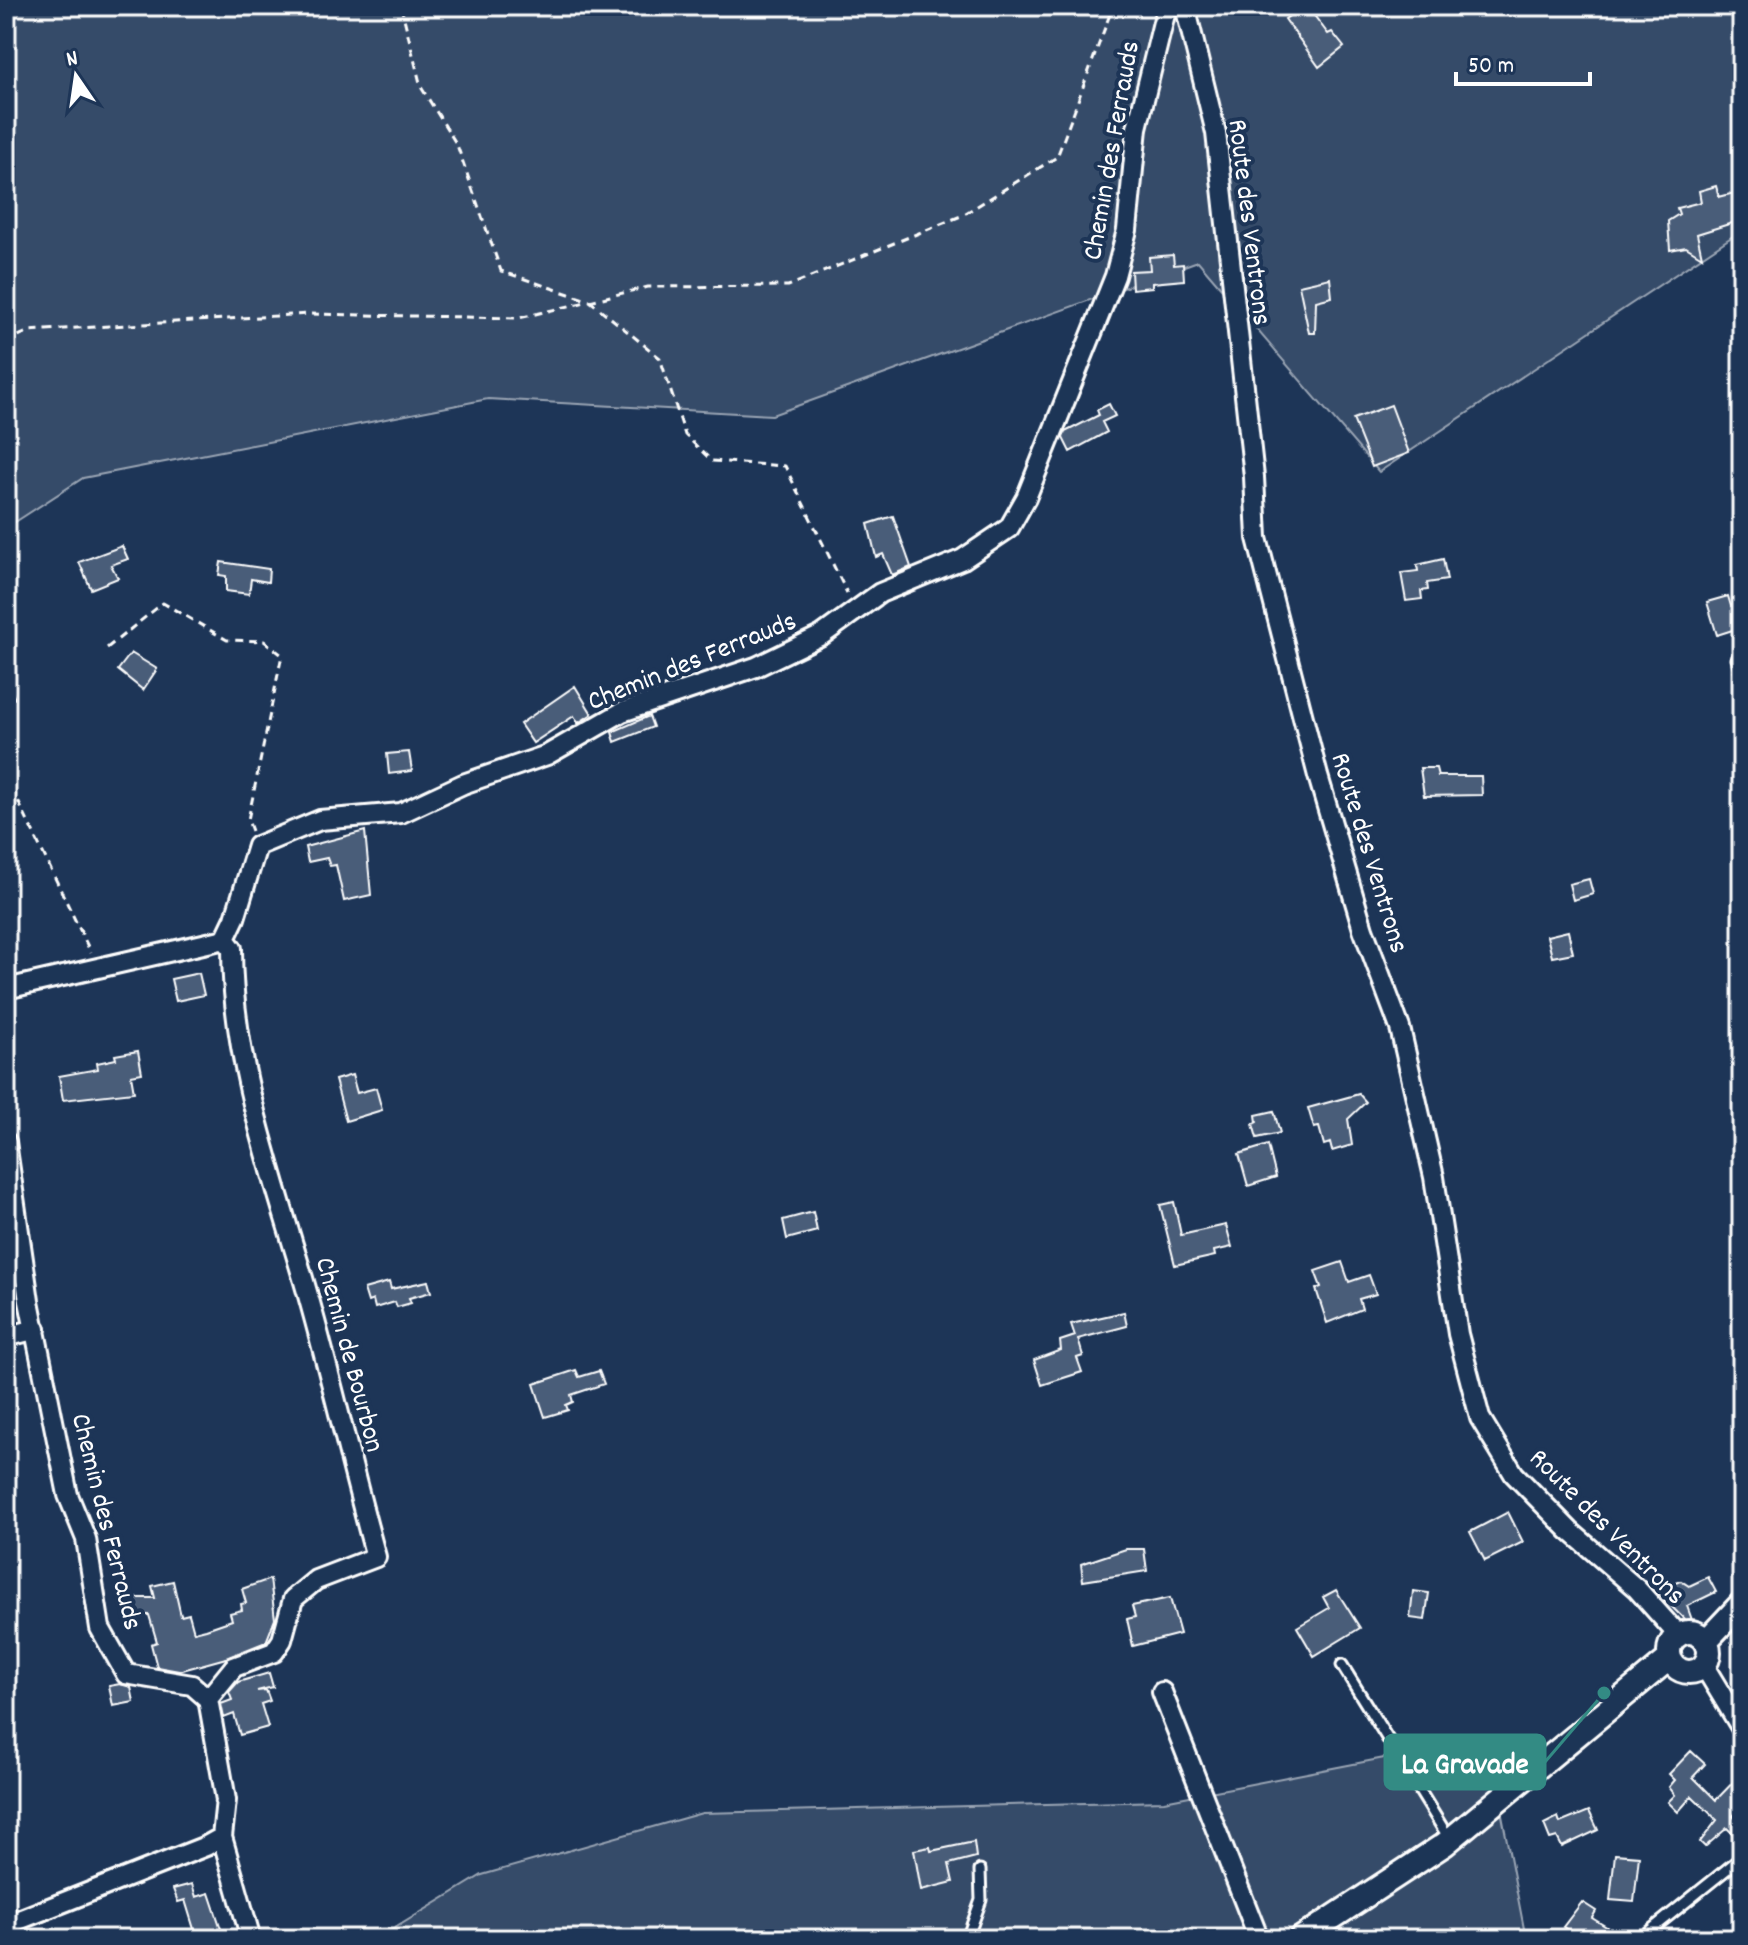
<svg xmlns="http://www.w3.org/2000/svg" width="1748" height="1945" font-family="Dekko,sans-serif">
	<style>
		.green { fill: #364b69; stroke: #9aa5b4; stroke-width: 2 }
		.building { fill: #4a5d79; stroke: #fff; stroke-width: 2 }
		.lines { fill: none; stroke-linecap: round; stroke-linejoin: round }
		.service-casing { stroke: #fff; stroke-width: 15 }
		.minor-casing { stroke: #fff; stroke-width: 24 }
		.tertiary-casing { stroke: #fff; stroke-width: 28 }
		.path { stroke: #fff; stroke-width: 3; stroke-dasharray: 8 6; stroke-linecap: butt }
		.service { stroke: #1d3557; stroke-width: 9 }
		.minor { stroke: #1d3557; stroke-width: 18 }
		.tertiary { stroke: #1d3557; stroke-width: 22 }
		.labels { text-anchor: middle; stroke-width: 8; stroke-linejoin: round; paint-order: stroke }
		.street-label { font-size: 28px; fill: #fff; stroke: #1d3557 }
		.leader { fill: none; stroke: #338b84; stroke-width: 3 }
		.callout-dot { fill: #338b84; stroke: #1d3557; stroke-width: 3 }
		.callout { fill: #338b84; stroke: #338b84; stroke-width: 3 }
		.callout-label { font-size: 30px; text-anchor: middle; font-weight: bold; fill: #fff }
	</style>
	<rect width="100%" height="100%" fill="#1d3557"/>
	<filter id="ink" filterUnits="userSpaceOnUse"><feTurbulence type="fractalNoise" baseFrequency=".0125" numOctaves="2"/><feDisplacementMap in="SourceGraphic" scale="16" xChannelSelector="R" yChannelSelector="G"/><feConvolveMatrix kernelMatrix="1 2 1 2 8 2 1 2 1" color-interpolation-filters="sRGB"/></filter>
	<g filter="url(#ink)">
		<path class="green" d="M 6,6 L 1742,6 L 1742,230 L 1379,472 L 1198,261 L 772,415 L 488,399 L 83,478 L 6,528 Z
			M 1487,1738 L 1526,1939 L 377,1939 L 482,1875 L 702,1813 L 1164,1801 Z"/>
		<path class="building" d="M 1281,6 L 1307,6 L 1328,34 L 1332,32 L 1344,47 L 1319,67 L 1285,19 L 1289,16 Z
			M 1716,186 L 1719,197 L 1742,191 L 1742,220 L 1697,234 L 1702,257 L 1686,247 L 1670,250 L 1668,221 L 1679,214 L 1677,208 L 1701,202 L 1699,191 Z
			M 1173,255 L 1174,265 L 1183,264 L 1184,280 L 1152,283 L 1152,287 L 1132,289 L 1131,271 L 1150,270 L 1149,257 Z
			M 1330,278 L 1332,297 L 1316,301 L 1315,333 L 1309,333 L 1299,285 Z
			M 1109,404 L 1115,416 L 1102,422 L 1107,432 L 1070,452 L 1063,438 L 1065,432 L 1099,415 L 1097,410 Z
			M 1391,405 L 1409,453 L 1372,467 L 1353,419 Z
			M 893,516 L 911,567 L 892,575 L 883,554 L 876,557 L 868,524 Z
			M 122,546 L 128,559 L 111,565 L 118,578 L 91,589 L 79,562 Z
			M 1443,559 L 1447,580 L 1427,583 L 1428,590 L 1421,591 L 1422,599 L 1406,601 L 1401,573 L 1418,571 L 1417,565 Z
			M 221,562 L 269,569 L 268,582 L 251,579 L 249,594 L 226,591 L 226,576 L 219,575 Z
			M 1728,596 L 1731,606 L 1736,604 L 1742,627 L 1717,635 L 1707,602 Z
			M 131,653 L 157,669 L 143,690 L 118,670 Z
			M 575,686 L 592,714 L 578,723 L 574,716 L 533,743 L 520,724 Z
			M 649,716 L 653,727 L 615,742 L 612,732 Z
			M 409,752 L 412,771 L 389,774 L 387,754 Z
			M 1420,768 L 1436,768 L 1438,776 L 1481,776 L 1482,795 L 1424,796 Z
			M 365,831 L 371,895 L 344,901 L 336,865 L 330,866 L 327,858 L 308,862 L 305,847 Z
			M 1589,879 L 1593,894 L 1573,900 L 1569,884 Z
			M 1568,931 L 1573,953 L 1552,957 L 1547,936 Z
			M 199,973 L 204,995 L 176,1001 L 171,979 Z
			M 138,1051 L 142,1073 L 131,1075 L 134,1092 L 63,1100 L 59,1076 L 98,1069 L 97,1063 L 116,1059 L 115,1055 Z
			M 352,1075 L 357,1093 L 376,1088 L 382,1110 L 346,1121 L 335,1080 Z
			M 1359,1094 L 1366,1102 L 1348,1119 L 1352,1145 L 1332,1151 L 1330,1143 L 1324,1145 L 1319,1127 L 1314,1128 L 1308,1108 Z
			M 1274,1111 L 1280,1133 L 1257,1138 L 1253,1124 L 1257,1122 L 1256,1115 Z
			M 1268,1145 L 1276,1177 L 1248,1186 L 1239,1154 Z
			M 1174,1202 L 1181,1235 L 1226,1225 L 1232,1247 L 1214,1251 L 1215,1256 L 1175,1265 L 1160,1205 Z
			M 813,1212 L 817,1231 L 787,1239 L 783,1220 Z
			M 1342,1262 L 1349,1282 L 1369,1275 L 1376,1294 L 1359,1299 L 1362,1309 L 1327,1323 L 1316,1289 L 1321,1287 L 1315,1271 Z
			M 428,1281 L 431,1292 L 409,1298 L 411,1303 L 397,1307 L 395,1302 L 375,1308 L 373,1300 L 368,1302 L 364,1289 L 389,1282 L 391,1289 Z
			M 1124,1312 L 1127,1326 L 1078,1339 L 1083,1356 L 1077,1358 L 1082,1372 L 1042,1385 L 1034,1360 L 1061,1350 L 1060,1341 L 1075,1336 L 1071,1324 Z
			M 576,1370 L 579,1377 L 599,1371 L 604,1384 L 571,1395 L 573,1402 L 566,1405 L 568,1410 L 545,1417 L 534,1384 Z
			M 1508,1512 L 1523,1542 L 1485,1561 L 1470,1532 Z
			M 1126,1549 L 1144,1549 L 1147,1571 L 1083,1581 L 1081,1564 Z
			M 1708,1577 L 1716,1592 L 1687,1606 L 1696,1631 L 1657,1592 L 1681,1581 L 1689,1586 Z
			M 270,1579 L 275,1619 L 266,1642 L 226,1658 L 179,1671 L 157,1667 L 151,1644 L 157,1642 L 149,1615 L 128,1615 L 128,1598 L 155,1598 L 152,1586 L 173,1581 L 181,1616 L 189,1614 L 194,1632 L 206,1629 L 232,1620 L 230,1613 L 242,1610 L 241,1604 L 246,1603 L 242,1589 Z
			M 1336,1590 L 1360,1628 L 1314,1656 L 1297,1627 L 1329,1608 L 1323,1597 Z
			M 1413,1591 L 1429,1593 L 1425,1620 L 1410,1618 Z
			M 1170,1598 L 1180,1634 L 1133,1646 L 1127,1619 L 1135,1617 L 1132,1606 Z
			M 269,1673 L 273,1687 L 257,1691 L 266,1690 L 270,1701 L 261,1704 L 268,1727 L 240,1735 L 234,1714 L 224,1718 L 221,1704 L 232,1700 L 229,1692 L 238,1682 Z
			M 120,1684 L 131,1687 L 134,1702 L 113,1706 L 109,1686 Z
			M 1691,1751 L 1705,1764 L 1693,1777 L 1716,1800 L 1742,1773 L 1742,1806 L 1733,1816 L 1742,1826 L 1734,1835 L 1727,1828 L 1705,1847 L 1700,1842 L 1717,1820 L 1692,1796 L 1678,1812 L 1668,1802 L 1675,1795 L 1669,1787 L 1675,1780 L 1669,1774 Z
			M 1589,1811 L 1598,1830 L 1562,1847 L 1557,1837 L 1550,1839 L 1544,1824 L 1558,1817 L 1560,1823 Z
			M 974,1842 L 976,1857 L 949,1864 L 953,1882 L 921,1890 L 914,1850 L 930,1847 L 931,1851 Z
			M 1615,1854 L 1639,1856 L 1634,1902 L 1610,1900 Z
			M 192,1884 L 196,1897 L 209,1893 L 222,1932 L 197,1939 L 185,1900 L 178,1902 L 173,1889 Z
			M 1582,1902 L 1596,1911 L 1592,1918 L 1626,1939 L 1583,1939 L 1563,1927 Z"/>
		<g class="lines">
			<defs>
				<path id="service" d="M 1737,659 L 1742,676
					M 1342,1665 L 1450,1840
					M 1646,1934 L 1742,1857
					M 967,1939 L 981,1900 L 980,1870"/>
				<path id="minor" d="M 1185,6 L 1216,133 L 1254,477 L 1257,538 L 1318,776 L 1363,929 L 1400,1028 L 1434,1177 L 1458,1334 L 1480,1418 L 1514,1474 L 1570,1531 L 1637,1589 L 1678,1635
					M 6,989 L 225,939 L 235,918 L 257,846 L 320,820 L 401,813 L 463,784 L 547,755 L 622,712 L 756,667 L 822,635 L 880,593 L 963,559 L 1009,528 L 1026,498 L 1115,276 L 1127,230 L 1137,128 L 1167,6
					M 6,1142 L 29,1301 L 68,1495 L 86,1539 L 100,1628 L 126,1674 L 192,1685 L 208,1699 L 226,1800 L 222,1837 L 251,1939
					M 6,1337 L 36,1329
					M 1704,1666 L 1742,1729
					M 1162,1692 L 1259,1939
					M 208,1699 L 234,1667 L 274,1652 L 282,1640 L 293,1599 L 316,1580 L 376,1557 C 352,1470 332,1380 307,1292 C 275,1180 232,1066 232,948 L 225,939
					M 6,1925 L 206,1846 L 222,1837"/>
				<path id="tertiary" d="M1669 1652a20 20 0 1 1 40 0a20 20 0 1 1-40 0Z
					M 1706,1641 L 1742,1603
					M 1300,1939 L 1445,1844 L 1670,1658"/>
			</defs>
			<use href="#service" class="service-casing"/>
			<use href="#minor" class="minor-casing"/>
			<use href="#tertiary" class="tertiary-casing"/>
			<path class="path" d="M 401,6 L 421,87 L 457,145 L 501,271 L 590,301 L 660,358 L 685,435 L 712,461 L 785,466 L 847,593
				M 6,342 L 29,331 L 308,314 L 519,318 L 648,287 L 788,286 L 961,216 L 1057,157 L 1113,6
				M 107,648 L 163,603 L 227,640 L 264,641 L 282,655 L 248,820 L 252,831
				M 6,679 L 14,698 L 6,715
				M 6,776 L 91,953"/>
			<use href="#service" class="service"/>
			<use href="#minor" class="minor"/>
			<use href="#tertiary" class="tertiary"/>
		</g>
	</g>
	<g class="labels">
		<g class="street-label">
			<text transform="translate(1109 150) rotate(-80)" y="10">Chemin des Ferrauds</text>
			<text transform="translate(1252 222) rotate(83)" y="10">Route des Ventrons</text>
			<text transform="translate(691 659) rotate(-22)" y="10">Chemin des Ferrauds</text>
			<text transform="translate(1372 852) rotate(73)" y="10">Route des Ventrons</text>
			<text transform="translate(352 1354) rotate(75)" y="10">Chemin de Bourbon</text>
			<text transform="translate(109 1521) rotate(76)" y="10">Chemin des Ferrauds</text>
			<text transform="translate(1609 1525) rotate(45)" y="10">Route des Ventrons</text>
		</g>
	</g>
	<path class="leader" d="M1604 1693L1545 1762"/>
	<circle class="callout-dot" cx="1604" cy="1693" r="8"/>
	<rect class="callout" x="1385" y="1735" width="160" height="54" rx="8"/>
	<g class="callout-label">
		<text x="1465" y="1773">La Gravade</text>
	</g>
	<rect width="1748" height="1945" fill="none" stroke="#1d3557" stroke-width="32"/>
	<rect x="16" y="16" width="1716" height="1913" fill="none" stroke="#fff" stroke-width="3" filter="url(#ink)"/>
	<g transform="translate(76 76) rotate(347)" stroke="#1d3557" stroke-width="6" paint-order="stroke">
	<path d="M0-6L14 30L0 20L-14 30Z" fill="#ffffff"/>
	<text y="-12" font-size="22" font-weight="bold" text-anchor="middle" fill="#ffffff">N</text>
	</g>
	<path d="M1456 72v12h134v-12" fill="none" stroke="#ffffff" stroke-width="4"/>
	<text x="1468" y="72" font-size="24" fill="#ffffff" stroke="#1d3557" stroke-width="6" paint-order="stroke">50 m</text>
</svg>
